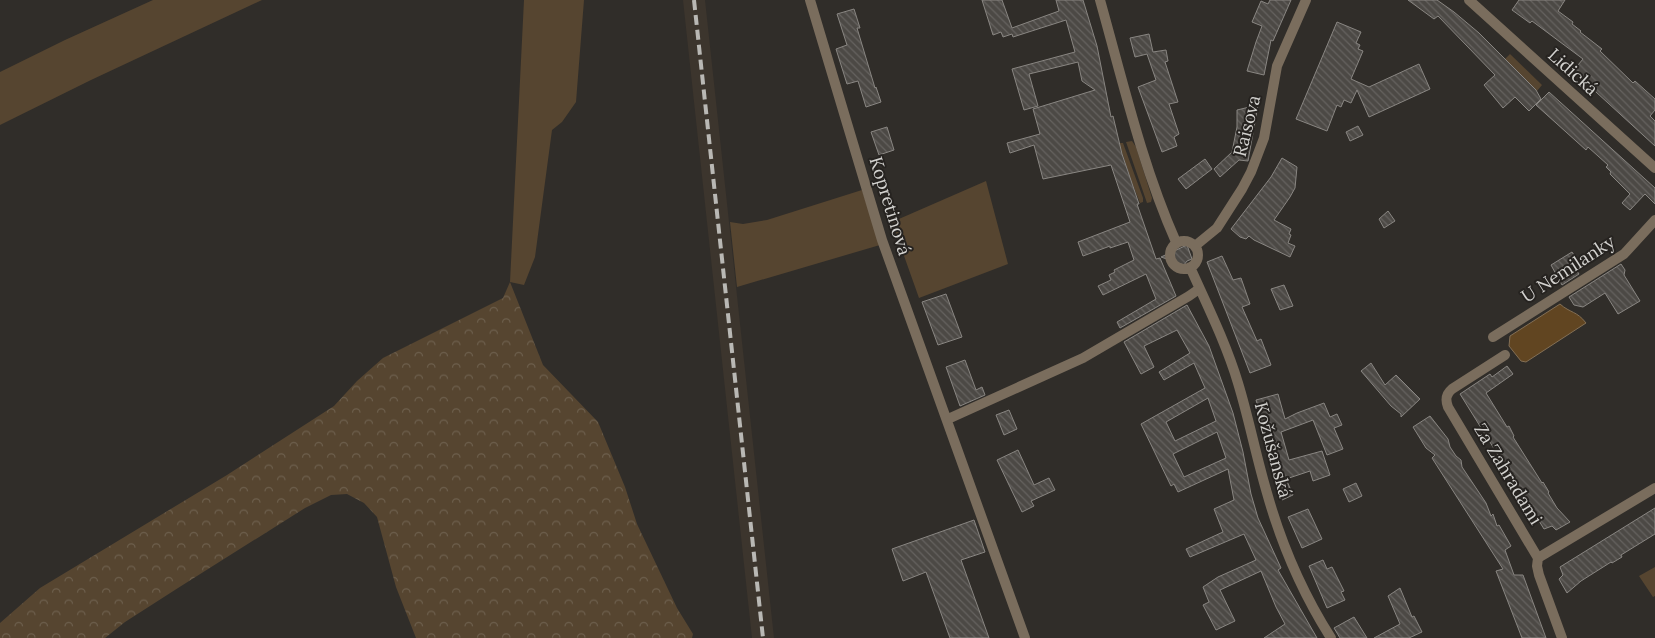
<svg xmlns="http://www.w3.org/2000/svg" width="1655" height="638" font-family="Lora,serif">
	<style>
		.built { fill: #3c352d }
		.green { fill: #564530 }
		.forest { fill: url(#forest-crowns) }
		.water { fill: #614521; stroke: #836f55 }
		.building { fill: url(#building-back-hatch); stroke: #898682; fill-rule: evenodd }
		.lines { fill: none; stroke-linecap: round; stroke-linejoin: round }
		.minor { stroke: #7a6d5d; stroke-width: 10 }
		.rail { stroke: #b9b8b4; stroke-width: 4; stroke-dasharray: 10 5; stroke-linecap: butt }
		.labels { text-anchor: middle; stroke-width: 4; stroke-linejoin: round; paint-order: stroke }
		.street-label { font-size: 18px; fill: #d3d2cf; stroke: #262320 }
	</style>
	<defs>
		<pattern id="forest-crowns" width="20" height="18" patternUnits="userSpaceOnUse" patternTransform="scale(1.25)"><rect width="20" height="18" fill="#564530"/><path d="M2 6a3 3 0 1 1 6 0M12 15a3 3 0 1 1 6 0" fill="none" stroke="#6d5f4d"/></pattern>
		<pattern id="building-back-hatch" width="6" height="6" patternUnits="userSpaceOnUse" patternTransform="scale(1.25)"><rect width="6" height="6" fill="#4c4945"/><path d="M-1 5l2 2M0 0l6 6M5-1l2 2" fill="none" stroke="#65625f"/></pattern>
	</defs>
	<rect width="100%" height="100%" fill="#302d29"/>
	<path class="built" d="M 683,0 L 705,0 L 774,638 L 752,638 Z"/>
	<path class="green" d="M 153,0 L 262,0 L 91,80 L 0,125 L 0,72 L 65,40 Z
		M 524,0 L 584,0 L 576,102 L 562,122 L 552,130 L 535,257 L 524,285 L 510,282 Z
		M 1510,54 L 1542,85 L 1537,91 L 1505,59 Z
		M 1132,141 L 1136,147 L 1152,198 L 1151,202 L 1147,203 L 1126,142 Z
		M 1119,143 L 1123,143 L 1143,198 L 1143,202 L 1140,203 L 1131,180 Z
		M 986,181 L 1008,264 L 919,298 L 892,222 Z
		M 862,190 L 880,245 L 737,287 L 730,222 L 743,224 L 767,220 Z
		M 1655,567 L 1655,596 L 1653,597 L 1639,576 Z"/>
	<path class="forest" d="M 510,282 L 543,365 L 598,422 L 625,487 L 637,524 L 677,608 L 693,634 L 692,638 L 416,638 L 396,587 L 377,517 L 364,503 L 347,494 L 331,495 L 305,508 L 178,588 L 125,622 L 105,638 L 0,638 L 0,623 L 40,588 L 227,475 L 334,406 L 357,381 L 383,358 L 503,298 Z"/>
	<path class="water" d="M 1560,304 C 1570,313 1577,311 1586,323 L 1526,362 L 1521,361 L 1509,346 L 1510,336 Z"/>
	<path class="building" d="M 982,0 L 1002,0 L 1012,28 L 1059,11 L 1056,0 L 1083,0 L 1097,46 L 1111,117 L 1113,116 L 1122,154 L 1139,204 L 1137,204 L 1156,259 L 1160,258 L 1176,296 L 1120,328 L 1117,322 L 1156,299 L 1146,274 L 1103,295 L 1098,286 L 1111,280 L 1109,275 L 1115,272 L 1114,270 L 1134,260 L 1128,242 L 1110,248 L 1110,246 L 1083,256 L 1078,242 L 1130,222 L 1111,165 L 1043,179 L 1034,145 L 1010,153 L 1007,143 L 1040,134 L 1033,109 L 1095,90 L 1082,81 L 1078,62 L 1029,74 L 1038,106 L 1024,110 L 1012,69 L 1075,52 L 1066,20 L 1013,37 L 1012,34 L 1003,37 L 1001,32 L 993,35 Z
		M 1270,0 L 1291,0 L 1273,41 L 1271,40 L 1264,75 L 1247,71 L 1256,42 L 1262,26 L 1252,22 L 1261,1 L 1268,4 Z
		M 1408,0 L 1437,0 L 1454,12 L 1479,33 L 1536,90 L 1541,99 L 1529,111 L 1515,97 L 1503,108 L 1484,85 L 1495,75 L 1438,16 L 1434,19 Z
		M 1519,0 L 1565,0 L 1558,11 L 1573,22 L 1572,24 L 1581,31 L 1580,32 L 1602,49 L 1600,51 L 1633,83 L 1635,81 L 1655,99 L 1655,110 L 1650,116 L 1655,121 L 1655,146 L 1573,71 L 1583,59 L 1532,21 L 1530,23 L 1512,10 Z
		M 854,9 L 860,28 L 857,28 L 875,88 L 876,87 L 881,102 L 866,107 L 858,81 L 847,84 L 836,49 L 847,45 L 837,14 Z
		M 1337,22 L 1361,32 L 1356,43 L 1360,45 L 1358,49 L 1363,51 L 1351,79 L 1369,87 L 1419,64 L 1430,89 L 1369,117 L 1357,90 L 1351,103 L 1344,100 L 1341,107 L 1337,105 L 1327,131 L 1296,119 Z
		M 1149,34 L 1153,52 L 1166,50 L 1168,61 L 1165,62 L 1178,102 L 1169,104 L 1179,134 L 1174,137 L 1177,146 L 1162,152 L 1138,87 L 1156,80 L 1147,54 L 1135,57 L 1130,38 Z
		M 1549,92 L 1655,188 L 1655,204 L 1645,194 L 1630,210 L 1622,203 L 1630,194 L 1610,174 L 1611,172 L 1606,167 L 1608,165 L 1588,147 L 1586,150 L 1536,105 Z
		M 1258,105 L 1248,161 L 1239,160 L 1220,177 L 1214,169 L 1232,152 L 1237,127 L 1237,110 Z
		M 1358,126 L 1363,135 L 1350,141 L 1346,132 Z
		M 887,127 L 894,150 L 879,155 L 871,132 Z
		M 1282,158 L 1297,167 L 1295,188 L 1290,197 L 1274,220 L 1291,229 L 1289,234 L 1291,235 L 1288,243 L 1295,246 L 1290,257 L 1254,240 L 1249,236 L 1246,239 L 1240,237 L 1231,229 L 1271,177 Z
		M 1205,159 L 1212,169 L 1186,189 L 1178,179 Z
		M 1388,211 L 1395,221 L 1384,228 L 1379,219 Z
		M 1187,245 L 1192,259 L 1187,261 L 1184,265 L 1161,257 Z
		M 1572,252 L 1580,264 L 1574,267 L 1579,274 L 1562,285 L 1551,265 Z
		M 1222,256 L 1233,280 L 1241,278 L 1250,304 L 1242,307 L 1257,341 L 1261,339 L 1271,365 L 1250,373 L 1207,262 Z
		M 1621,264 L 1625,270 L 1624,275 L 1640,301 L 1618,314 L 1605,293 L 1583,307 L 1574,305 L 1569,297 Z
		M 1284,285 L 1293,306 L 1280,310 L 1271,289 Z
		M 946,294 L 962,337 L 938,345 L 922,302 Z
		M 1187,305 L 1209,346 L 1233,413 L 1243,452 L 1251,494 L 1258,518 L 1281,568 L 1278,570 L 1317,638 L 1264,638 L 1285,624 L 1276,607 L 1261,571 L 1220,590 L 1235,621 L 1216,630 L 1203,605 L 1209,602 L 1203,587 L 1218,577 L 1256,560 L 1244,534 L 1190,557 L 1186,549 L 1223,532 L 1214,509 L 1234,500 L 1228,469 L 1178,492 L 1174,484 L 1171,486 L 1141,424 L 1205,388 L 1194,363 L 1164,380 L 1159,372 L 1190,353 L 1177,330 L 1144,346 L 1154,367 L 1141,374 L 1124,342 ZM 1208,398 L 1216,421 L 1175,441 L 1166,422 ZM 1217,432 L 1226,458 L 1184,477 L 1173,454 Z
		M 965,360 L 976,390 L 982,387 L 985,395 L 960,406 L 946,367 Z
		M 1371,363 L 1385,385 L 1396,375 L 1420,399 L 1401,417 L 1401,414 L 1391,406 L 1361,371 Z
		M 1507,366 L 1513,374 L 1486,393 L 1507,427 L 1509,426 L 1514,436 L 1513,437 L 1542,483 L 1543,482 L 1549,492 L 1548,493 L 1557,508 L 1570,522 L 1556,530 L 1552,526 L 1544,529 L 1460,394 L 1490,374 L 1492,377 Z
		M 1278,394 L 1285,419 L 1297,413 L 1324,403 L 1330,417 L 1337,414 L 1342,425 L 1334,428 L 1343,449 L 1327,455 L 1313,420 L 1281,432 L 1289,460 L 1322,451 L 1330,475 L 1313,481 L 1310,471 L 1286,479 L 1293,495 L 1282,500 L 1273,474 L 1264,428 L 1256,400 Z
		M 1009,410 L 1017,429 L 1004,435 L 996,415 Z
		M 1430,416 L 1448,439 L 1450,447 L 1456,456 L 1461,460 L 1462,467 L 1486,503 L 1491,516 L 1493,514 L 1497,526 L 1499,525 L 1511,546 L 1505,550 L 1514,575 L 1523,575 L 1546,638 L 1522,638 L 1496,571 L 1503,569 L 1432,458 L 1435,455 L 1426,448 L 1413,427 Z
		M 1018,450 L 1034,485 L 1049,478 L 1055,490 L 1031,501 L 1034,506 L 1022,512 L 997,460 Z
		M 1356,483 L 1362,496 L 1349,502 L 1343,489 Z
		M 1655,508 L 1655,534 L 1621,555 L 1622,557 L 1612,563 L 1611,562 L 1581,581 L 1567,593 L 1559,579 L 1563,575 L 1560,567 Z
		M 1308,509 L 1322,539 L 1302,548 L 1288,517 Z
		M 974,520 L 985,552 L 961,560 L 989,638 L 950,638 L 926,572 L 903,581 L 892,549 Z
		M 1323,560 L 1327,569 L 1332,567 L 1344,591 L 1341,592 L 1345,600 L 1327,608 L 1309,566 Z
		M 1400,588 L 1412,617 L 1414,616 L 1422,632 L 1409,638 L 1374,638 L 1400,624 L 1388,596 Z
		M 1354,617 L 1367,638 L 1340,638 L 1334,628 Z"/>
	<g class="lines">
		<path class="minor" d="M 810,0 L 882,240 L 1025,638
			M 1100,0 C 1123,82 1142,165 1176,242
			M 1469,0 L 1655,168
			M1170 255a14 14 0 1 1 28 0a14 14 0 1 1-28 0Z
			M 1195,246 L 1217,228 L 1242,189 L 1251,172 L 1264,138 L 1277,66 L 1306,0
			M 1190,267 C 1207,305 1226,343 1238,383 C 1249,419 1256,456 1267,493 C 1281,543 1303,594 1331,638
			M 1493,337 L 1624,254 L 1655,220
			M 1505,355 L 1452,389 C 1446,394 1445,399 1448,407 L 1538,558 L 1537,566 L 1539,575 L 1562,638
			M 948,419 L 1083,358 L 1189,296 L 1199,289
			M 1538,558 L 1655,488"/>
		<path class="rail" d="M 694,0 L 763,638"/>
	</g>
	<g class="labels">
		<g class="street-label">
			<text transform="translate(1573 72) rotate(42)" y="6">Lidická</text>
			<text transform="translate(1247 126) rotate(-76)" y="6">Raisova</text>
			<text transform="translate(890 206) rotate(73)" y="6">Kopretinová</text>
			<text transform="translate(1568 269) rotate(-33)" y="6">U Nemilanky</text>
			<text transform="translate(1273 450) rotate(75)" y="6">Kožušanská</text>
			<text transform="translate(1508 474) rotate(59)" y="6">Za Zahradami</text>
		</g>
	</g>
</svg>
